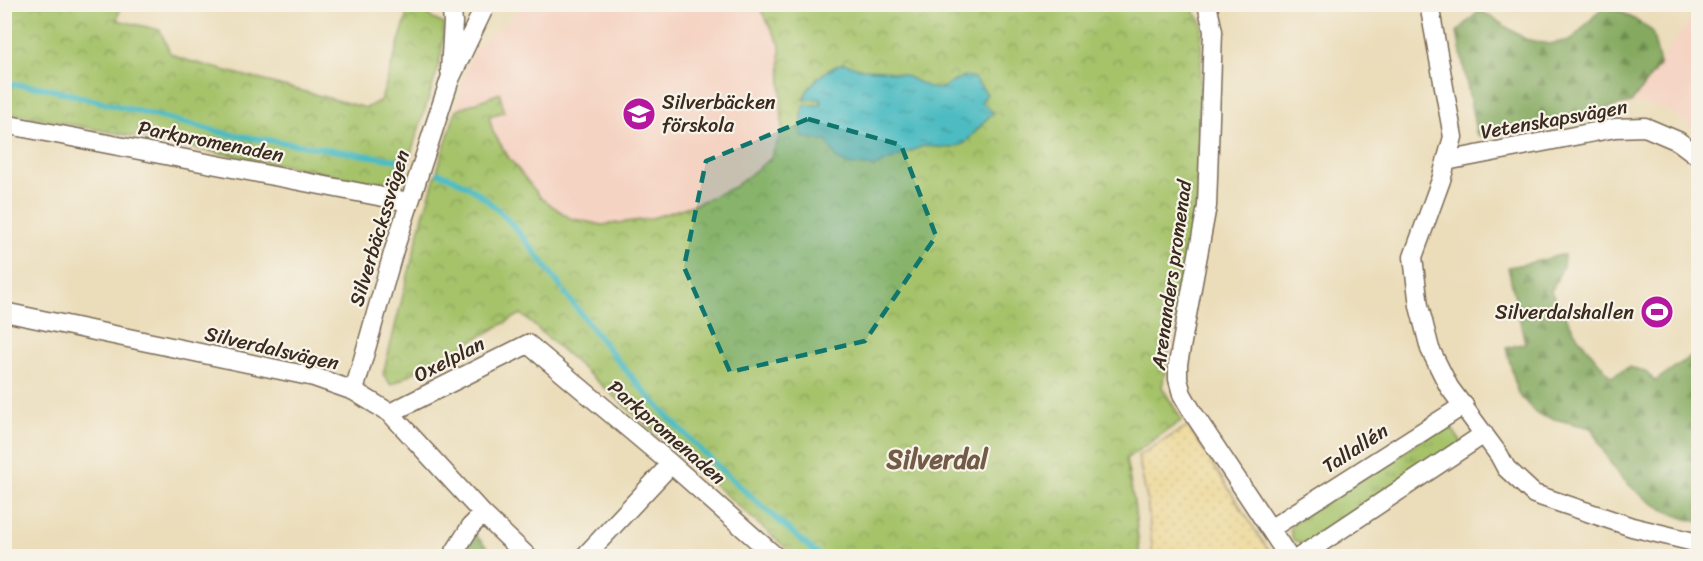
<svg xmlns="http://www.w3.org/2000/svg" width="1703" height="561" font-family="Sriracha,sans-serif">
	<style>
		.built { fill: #f5d3c2 }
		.grass { fill: url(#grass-tufts); stroke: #707644; stroke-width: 1.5 }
		.forest { fill: url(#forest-firs); stroke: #606a3e; stroke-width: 1.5 }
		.sand { fill: url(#sand-dots); stroke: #94825e; stroke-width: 1.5 }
		.park { fill: url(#park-crowns); stroke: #707644; stroke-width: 1.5 }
		.water { fill: url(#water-ripples); stroke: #447370; stroke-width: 1.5 }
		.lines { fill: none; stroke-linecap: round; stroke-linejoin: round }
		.stream { stroke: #4dbcc2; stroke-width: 6 }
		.street-casing { stroke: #796955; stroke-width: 21 }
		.street { stroke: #fff; stroke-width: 18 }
		.marked { fill: #0f766e; fill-opacity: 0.2; stroke: #0f766e; stroke-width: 4.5; stroke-dasharray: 12 8; stroke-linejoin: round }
		.labels { text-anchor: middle; stroke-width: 4.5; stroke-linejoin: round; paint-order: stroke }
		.poi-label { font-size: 20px; fill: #3b2a1e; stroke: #f7f3e8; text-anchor: start }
		.street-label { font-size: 20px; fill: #3b2a1e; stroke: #f7f3e8 }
		.district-label { font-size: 26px; font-weight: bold; fill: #735c47; stroke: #f7f3e8 }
	</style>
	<defs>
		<pattern id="grass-tufts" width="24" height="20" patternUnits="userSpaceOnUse" patternTransform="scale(1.5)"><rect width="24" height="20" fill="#a6c36a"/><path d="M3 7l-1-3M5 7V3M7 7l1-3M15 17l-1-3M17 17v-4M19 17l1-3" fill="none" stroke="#889f57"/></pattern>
		<pattern id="forest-firs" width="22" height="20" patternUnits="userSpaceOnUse" patternTransform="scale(1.5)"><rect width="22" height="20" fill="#84a95e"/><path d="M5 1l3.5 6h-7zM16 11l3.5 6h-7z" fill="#6d8a4d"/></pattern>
		<pattern id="sand-dots" width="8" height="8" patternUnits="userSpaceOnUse" patternTransform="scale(1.5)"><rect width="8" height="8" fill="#eeda9e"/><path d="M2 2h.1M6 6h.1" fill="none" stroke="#cdbb88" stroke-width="1.8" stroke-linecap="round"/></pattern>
		<pattern id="park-crowns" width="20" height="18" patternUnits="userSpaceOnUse" patternTransform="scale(1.5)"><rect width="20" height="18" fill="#a6c36a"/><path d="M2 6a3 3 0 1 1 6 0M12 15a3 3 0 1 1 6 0" fill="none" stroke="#889f57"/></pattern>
		<pattern id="water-ripples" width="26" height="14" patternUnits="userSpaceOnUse" patternTransform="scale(1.5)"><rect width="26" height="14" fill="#4dbcc2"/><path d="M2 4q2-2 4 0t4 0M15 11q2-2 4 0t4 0" fill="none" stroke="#41999d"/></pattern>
	</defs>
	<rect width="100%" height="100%" fill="#f7f3e8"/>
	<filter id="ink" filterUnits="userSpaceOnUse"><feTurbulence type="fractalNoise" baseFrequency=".0167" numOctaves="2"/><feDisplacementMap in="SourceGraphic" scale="12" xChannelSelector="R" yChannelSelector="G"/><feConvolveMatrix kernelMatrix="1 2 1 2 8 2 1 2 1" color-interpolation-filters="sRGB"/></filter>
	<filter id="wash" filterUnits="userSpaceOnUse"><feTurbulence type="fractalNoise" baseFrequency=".008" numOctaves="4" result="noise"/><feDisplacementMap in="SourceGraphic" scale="24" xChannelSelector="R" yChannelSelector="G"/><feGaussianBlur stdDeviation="1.35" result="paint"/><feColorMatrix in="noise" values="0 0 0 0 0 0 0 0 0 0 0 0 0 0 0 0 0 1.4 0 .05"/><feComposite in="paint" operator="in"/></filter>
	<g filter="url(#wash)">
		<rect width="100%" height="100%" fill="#ebddba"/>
		<path class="built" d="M 522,5 L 758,5 L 780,45 L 782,132 L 770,159 L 734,187 L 696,204 L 649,219 L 601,225 L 570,218 L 541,198 L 509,158 L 493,132 L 489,115 L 500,94 L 456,110 L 467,67 L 474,51 L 486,38 L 510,20 Z
			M 1698,8 L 1698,132 L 1664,107 L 1631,103 Z"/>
		<path class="grass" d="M 1448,423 L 1462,443 L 1304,544 L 1293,540 L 1290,529 L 1293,523 Z"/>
		<path class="forest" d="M 1606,4 L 1634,19 L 1652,31 L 1660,64 L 1631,103 L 1484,137 L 1479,136 L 1476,132 L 1457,32 L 1480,10 L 1525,39 L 1548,44 L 1571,40 Z
			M 1560,255 L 1564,255 L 1563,266 L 1551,292 L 1578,337 L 1611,377 L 1629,367 L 1645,371 L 1655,381 L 1698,351 L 1698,522 C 1667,515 1638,497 1617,472 C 1606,460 1600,442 1591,428 L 1538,415 L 1518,394 L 1506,348 L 1525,343 L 1508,267 L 1543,260 Z
			M 474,534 L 496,556 L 459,556 Z"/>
		<path class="sand" d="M 1188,426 L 1272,556 L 1153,556 L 1147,499 L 1138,456 Z"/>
		<path class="park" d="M 1189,4 L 1202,23 L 1197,201 L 1162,387 L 1182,420 L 1126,459 L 1134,502 L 1140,556 L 795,556 L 521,314 L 391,385 L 383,374 L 423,216 L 456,110 L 500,93 L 504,112 L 489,116 L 493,132 L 509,158 L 541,198 L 570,218 L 602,225 L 649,219 L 696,204 L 734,187 L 770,159 L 782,132 L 780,45 L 758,5 Z
			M 4,5 L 121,5 L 117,20 L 160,30 L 170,53 L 182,59 L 366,108 L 381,100 L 406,19 L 407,5 L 418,5 L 433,19 L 444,24 L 442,50 L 437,72 L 400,187 L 393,188 L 330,174 L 5,112 Z"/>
		<path class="water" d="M 843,63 L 862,69 L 882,70 L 904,75 L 930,88 L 940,89 L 964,76 L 974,78 L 987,94 L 981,102 L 993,112 L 965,143 L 952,148 L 923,146 L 874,167 L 848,164 L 837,159 L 827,141 L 801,137 L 803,105 L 821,105 L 821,99 L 803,99 C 811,81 825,70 843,63 Z"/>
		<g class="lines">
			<path class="stream" d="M 4,83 L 45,88 L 228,134 L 403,161
				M 439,173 C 494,191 528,243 561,287
				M 565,293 C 585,319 604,344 625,369 C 683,438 752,499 820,556"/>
		</g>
	</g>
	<g filter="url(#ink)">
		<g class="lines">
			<defs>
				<path id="street" d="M 1207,4 L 1213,31 L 1207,206 L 1178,364 L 1178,379 L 1182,394 L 1193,413 L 1288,556
					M 1429,4 L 1453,137 L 1441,180 L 1413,257 L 1419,306 L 1430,349 L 1449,387 L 1499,455 L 1506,468 L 1534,494 L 1632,527 L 1698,543
					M 450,71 L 453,22 L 451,4
					M 4,124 L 409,202
					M 1446,161 L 1615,128 L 1645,127 L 1678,141 L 1698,156
					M 4,312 L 314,377 L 354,391 L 390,413 L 483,514 L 527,556
					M 354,391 L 394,250 L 450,79 L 484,8
					M 390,413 L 528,344 L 671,464 L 775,556
					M 1270,529 L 1464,405
					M 452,556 L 471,526 L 483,514
					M 585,556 L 671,464
					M 1301,556 L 1484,434"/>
			</defs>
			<use href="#street" class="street-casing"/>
			<use href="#street" class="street"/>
		</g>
	</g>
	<path class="marked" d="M 808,119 L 901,145 L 936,236 L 865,341 L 730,372 L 684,267 L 706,161 Z"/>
	<defs>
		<symbol id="school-disc" viewBox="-11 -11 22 22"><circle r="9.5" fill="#b5179e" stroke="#f7f3e8"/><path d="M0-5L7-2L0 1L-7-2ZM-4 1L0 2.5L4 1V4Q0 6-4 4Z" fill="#fff"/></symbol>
		<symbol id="stadium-disc" viewBox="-11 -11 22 22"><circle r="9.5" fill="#b5179e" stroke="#f7f3e8"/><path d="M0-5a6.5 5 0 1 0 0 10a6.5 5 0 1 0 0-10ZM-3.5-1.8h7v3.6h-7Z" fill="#fff"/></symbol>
	</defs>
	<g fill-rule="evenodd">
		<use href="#school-disc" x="620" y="95" width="38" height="38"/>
		<use href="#stadium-disc" x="1638" y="293" width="38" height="38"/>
	</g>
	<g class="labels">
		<g class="poi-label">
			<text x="662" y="109">Silverbäcken<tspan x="662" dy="23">förskola</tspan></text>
			<text x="1634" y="319" text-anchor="end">Silverdalshallen</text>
		</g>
		<g class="street-label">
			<text transform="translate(1554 119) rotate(-10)" y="7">Vetenskapsvägen</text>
			<text transform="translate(211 141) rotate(11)" y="7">Parkpromenaden</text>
			<text transform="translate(379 228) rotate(-73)" y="7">Silverbäckssvägen</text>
			<text transform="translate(1171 275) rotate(-82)" y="7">Arenanders promenad</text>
			<text transform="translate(272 348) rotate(13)" y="7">Silverdalsvägen</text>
			<text transform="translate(449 359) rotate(-27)" y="7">Oxelplan</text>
			<text transform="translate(667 432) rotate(41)" y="7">Parkpromenaden</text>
			<text transform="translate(1355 448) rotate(-33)" y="7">Tallallén</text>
		</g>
		<g class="district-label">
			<text x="937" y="468">Silverdal</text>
		</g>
	</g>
	<rect width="1703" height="561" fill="none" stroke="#f7f3e8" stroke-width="24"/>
</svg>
